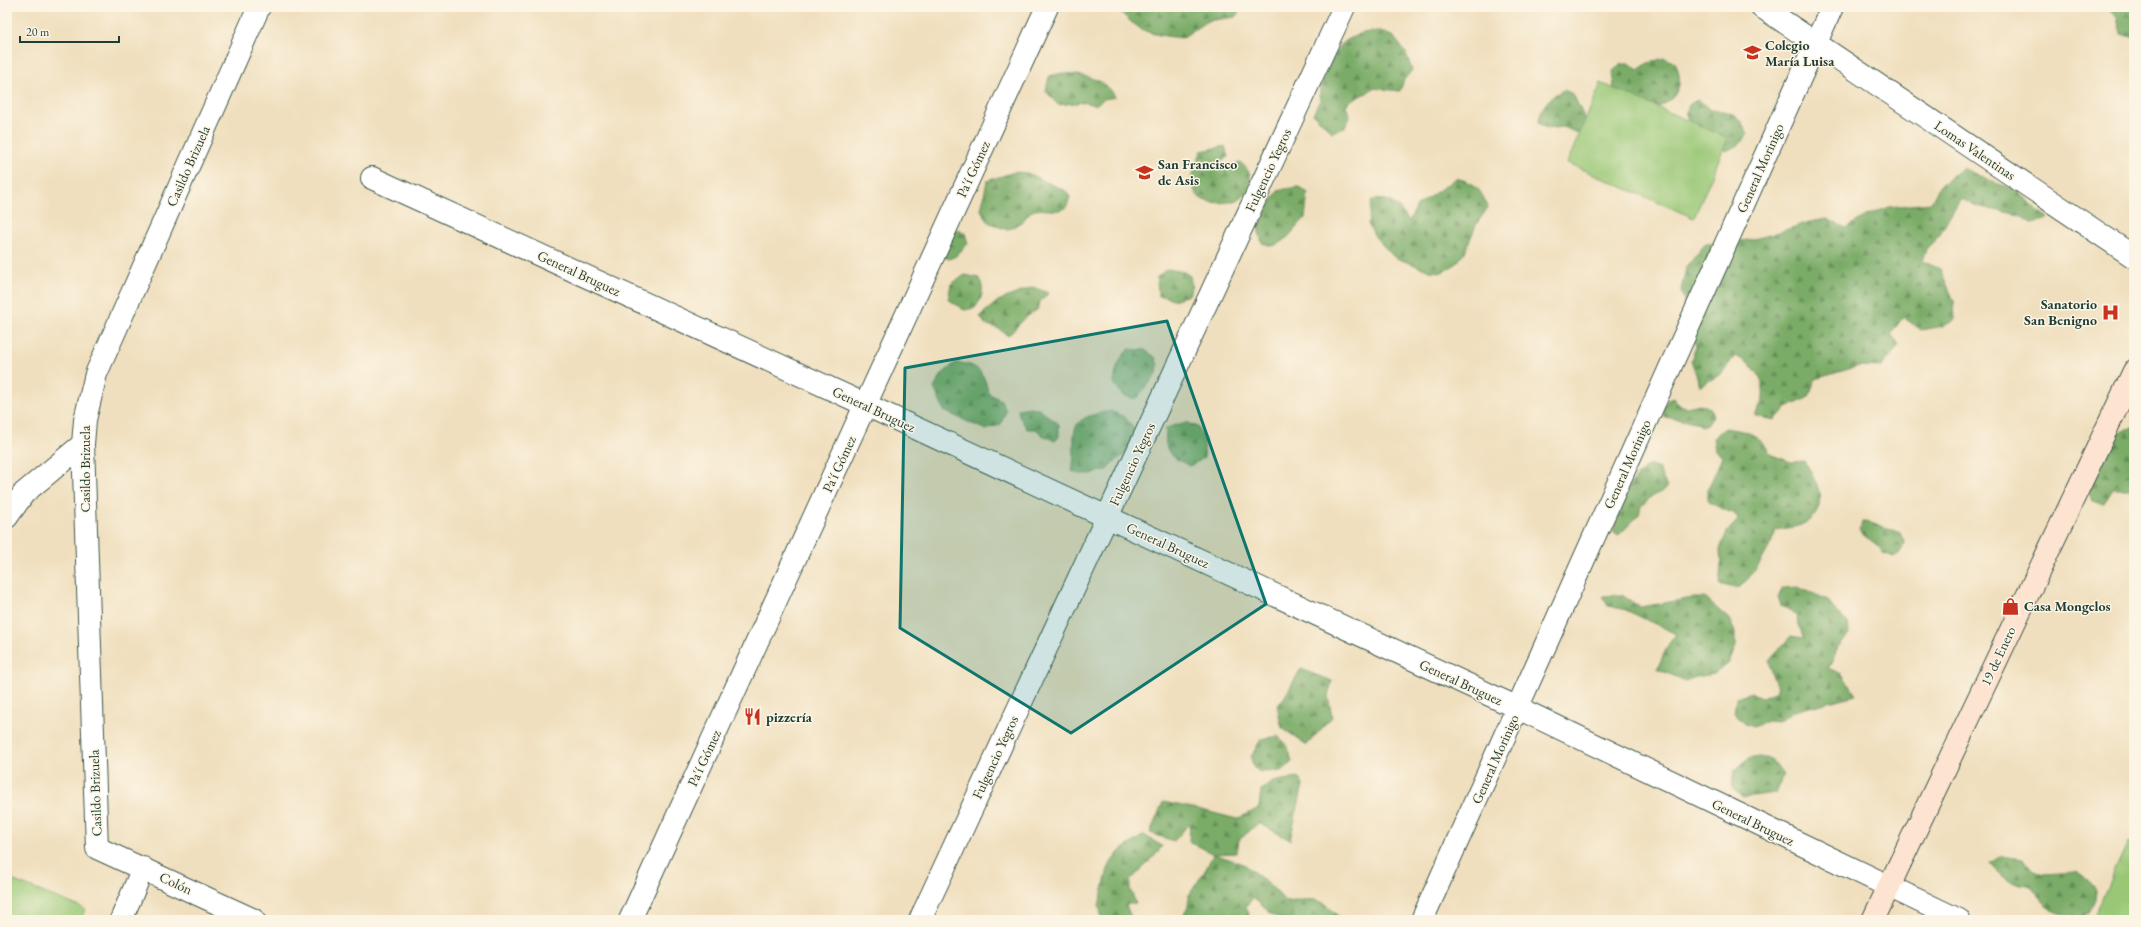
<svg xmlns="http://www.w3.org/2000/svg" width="2141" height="927" font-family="'EB Garamond',serif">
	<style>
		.forest { fill: url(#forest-firs); stroke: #4c744e }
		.garden { fill: #99c776; stroke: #5c8255 }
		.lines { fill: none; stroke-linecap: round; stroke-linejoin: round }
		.street-casing { stroke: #3e5549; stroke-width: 24 }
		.secondary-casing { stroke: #3e5549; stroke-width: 24 }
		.street { stroke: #fff; stroke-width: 22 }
		.secondary { stroke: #fde4d1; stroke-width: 22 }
		.marked { fill: #0f766e; fill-opacity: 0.2; stroke: #0f766e; stroke-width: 3; stroke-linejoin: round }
		.labels { text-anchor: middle; stroke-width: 3; stroke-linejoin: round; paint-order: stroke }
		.poi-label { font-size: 14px; font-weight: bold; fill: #1f3d34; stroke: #fcf5e5; text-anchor: start }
		.street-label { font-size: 14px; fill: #1f3d34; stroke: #fcf5e5 }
	</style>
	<defs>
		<pattern id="forest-firs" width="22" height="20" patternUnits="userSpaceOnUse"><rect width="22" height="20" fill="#7aac67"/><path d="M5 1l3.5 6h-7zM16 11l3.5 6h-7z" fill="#638d56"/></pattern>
	</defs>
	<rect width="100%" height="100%" fill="#fcf5e5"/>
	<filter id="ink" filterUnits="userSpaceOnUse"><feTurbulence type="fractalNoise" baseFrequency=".025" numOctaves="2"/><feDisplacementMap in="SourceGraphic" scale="8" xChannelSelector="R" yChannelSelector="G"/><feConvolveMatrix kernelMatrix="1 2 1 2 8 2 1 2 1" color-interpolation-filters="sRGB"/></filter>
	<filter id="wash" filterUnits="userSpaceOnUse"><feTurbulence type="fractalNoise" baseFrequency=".012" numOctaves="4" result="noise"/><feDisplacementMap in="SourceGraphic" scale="16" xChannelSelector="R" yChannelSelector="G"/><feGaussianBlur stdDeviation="0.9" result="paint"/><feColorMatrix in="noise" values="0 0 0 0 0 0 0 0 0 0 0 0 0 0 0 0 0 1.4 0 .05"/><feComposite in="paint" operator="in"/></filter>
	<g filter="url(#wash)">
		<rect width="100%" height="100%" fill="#f0dfbe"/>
		<path class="forest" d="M 1116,7 L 1243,7 L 1235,17 L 1207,21 L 1182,38 C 1147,34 1140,33 1116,7 Z
			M 2105,7 L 2134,7 L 2134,38 L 2120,34 L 2117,16 Z
			M 1378,31 L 1393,36 L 1406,53 L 1412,70 L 1404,80 L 1400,91 L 1373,88 C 1363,98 1356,94 1346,105 L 1350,118 L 1345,127 L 1332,132 L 1313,114 L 1320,100 L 1320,89 L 1324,75 L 1339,47 L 1348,39 L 1362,33 Z
			M 1664,58 L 1675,62 C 1685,84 1678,99 1656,108 L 1614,96 L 1613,71 L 1621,64 L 1631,64 L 1638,70 L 1648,63 Z
			M 1063,73 C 1081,75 1107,78 1115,97 L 1104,99 L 1095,105 L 1084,102 L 1058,105 L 1046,91 L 1049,76 Z
			M 1564,90 L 1573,94 L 1584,117 L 1584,126 L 1578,133 L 1562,127 L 1546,129 L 1539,123 C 1539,109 1550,95 1564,90 Z
			M 1698,99 L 1710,110 C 1733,111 1738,114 1748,134 L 1739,145 L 1726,151 C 1714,143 1689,133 1687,117 C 1686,113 1688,108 1689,105 Z
			M 1225,146 L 1228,157 L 1218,163 L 1226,166 L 1241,163 C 1249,169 1251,176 1251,186 C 1248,190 1245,195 1241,198 C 1231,204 1207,205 1199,197 C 1194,192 1193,185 1191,180 L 1201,151 Z
			M 1962,168 L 1996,183 L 2014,189 L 2048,219 L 2032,223 L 2020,215 L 1980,207 L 1960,199 L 1938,237 L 1926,249 L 1922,261 L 1940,269 L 1954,301 L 1955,320 L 1943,326 L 1921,330 L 1903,317 L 1891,334 L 1899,346 L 1881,367 L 1859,366 L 1815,379 L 1809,397 L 1785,409 L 1775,420 L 1755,416 C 1757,410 1763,402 1763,396 C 1765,376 1752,363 1735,356 L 1721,374 L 1700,386 L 1691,360 L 1696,347 L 1681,290 L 1686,268 L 1705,244 L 1749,240 L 1770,235 L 1809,222 L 1827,219 L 1846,228 L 1866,216 L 1889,207 L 1931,203 L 1940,185 Z
			M 1014,172 L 1027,173 L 1066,191 L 1070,197 L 1066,208 C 1055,213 1047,208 1035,210 C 1027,212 1027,218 1021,222 C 1017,225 1012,227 1007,230 L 988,222 L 981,210 L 987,181 Z
			M 1456,178 C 1476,183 1479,187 1488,207 L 1476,225 L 1465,252 L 1456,264 L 1442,272 L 1430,271 L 1394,257 L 1376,238 L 1368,224 L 1372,200 C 1395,198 1396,205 1409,221 L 1417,206 Z
			M 1299,187 L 1308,193 L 1305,218 L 1285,240 L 1273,246 L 1262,243 L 1258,228 C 1265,215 1269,202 1279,190 Z
			M 937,229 L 958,230 L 965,233 L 968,244 L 956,256 L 949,259 L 929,252 L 929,236 Z
			M 1167,269 L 1184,272 L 1190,276 L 1192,287 L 1189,295 L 1174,300 L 1165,296 L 1158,296 L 1157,277 Z
			M 965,275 L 980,278 C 984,291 983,297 975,308 L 964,310 L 948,299 L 951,284 Z
			M 1033,287 L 1049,293 L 1040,302 L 1038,309 L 1025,318 L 1008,336 L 999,329 L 985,324 L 980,316 L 998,301 Z
			M 1129,349 L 1145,350 L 1155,357 L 1158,365 L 1157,374 L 1136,399 L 1123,396 L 1114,383 C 1115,370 1119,358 1129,349 Z
			M 955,363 C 977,363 985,372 988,393 L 1001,400 L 1006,411 L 1001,424 L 986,430 L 944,411 L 934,388 L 942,374 Z
			M 1673,398 L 1678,404 L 1686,407 L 1700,404 L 1710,408 L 1713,416 L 1707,425 L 1702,426 L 1695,422 L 1664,417 L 1662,409 L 1668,400 Z
			M 1030,407 L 1039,409 L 1059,424 L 1059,437 L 1055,441 L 1042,435 L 1036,429 L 1027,429 L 1019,416 L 1018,409 Z
			M 1110,411 L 1125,417 L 1134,429 L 1131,446 L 1124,455 L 1112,463 L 1107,470 L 1090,474 L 1080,474 L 1072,471 C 1079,434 1060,419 1110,411 Z
			M 1186,422 L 1198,427 L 1205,440 L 1204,458 L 1190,466 C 1168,455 1164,452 1166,428 Z
			M 2134,426 L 2134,489 L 2113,489 L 2104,503 L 2093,501 L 2088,484 L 2112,437 Z
			M 1725,428 L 1749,432 L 1763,443 L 1772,455 L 1791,462 L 1804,461 C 1819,481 1831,512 1801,525 C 1794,528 1784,528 1776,530 C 1769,552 1755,573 1738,589 L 1719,584 L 1721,566 L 1720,549 L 1727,532 L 1739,519 L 1732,513 L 1708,502 L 1708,489 L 1722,457 L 1715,449 L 1713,438 Z
			M 1649,465 L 1659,469 L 1667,488 L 1650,498 L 1641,506 L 1639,515 L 1619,535 L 1613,532 C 1624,502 1622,487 1649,465 Z
			M 1862,522 C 1871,522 1874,524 1881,527 C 1888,530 1894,529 1900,533 L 1904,542 L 1902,550 L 1894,557 L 1883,553 C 1877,541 1866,540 1859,530 Z
			M 1798,587 L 1828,600 L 1836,612 L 1848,623 L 1849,635 L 1835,650 L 1833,662 L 1828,668 L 1842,674 L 1856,695 L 1794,711 L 1778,722 L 1768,721 L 1754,727 L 1745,724 L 1734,713 L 1736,698 L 1751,693 L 1763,697 L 1777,691 C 1776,679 1769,673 1769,660 L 1791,636 L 1805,638 L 1798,625 L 1797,615 L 1781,605 L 1778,597 L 1783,588 Z
			M 1622,595 L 1640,607 L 1693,598 L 1705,598 L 1729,619 L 1735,632 L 1735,649 L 1728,664 L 1714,674 L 1696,677 L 1686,681 L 1657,669 L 1668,645 L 1676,634 L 1626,610 L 1608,606 L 1603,596 Z
			M 1301,669 L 1332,681 L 1328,696 L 1332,717 L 1307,745 L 1282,728 L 1277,706 C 1288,695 1292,682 1301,669 Z
			M 1278,736 L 1288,747 L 1292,762 L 1282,771 L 1260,772 L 1253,767 L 1251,757 L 1261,739 Z
			M 1759,757 L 1771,759 L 1783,775 L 1776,793 L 1744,797 L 1731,788 L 1734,771 L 1748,759 Z
			M 1298,777 L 1303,785 L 1290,840 L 1259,823 L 1239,840 L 1237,853 L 1214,854 L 1244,864 L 1271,886 L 1286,902 C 1316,899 1321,895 1341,920 L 1284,920 L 1274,916 L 1253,898 L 1245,907 L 1251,920 L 1181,920 L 1188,907 L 1189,895 L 1206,869 L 1213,854 L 1189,841 L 1190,823 L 1174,841 L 1150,833 L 1163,802 L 1198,809 L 1237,819 L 1259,808 L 1261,790 L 1273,782 Z
			M 1144,835 L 1162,846 C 1153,860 1141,869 1130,881 L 1130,889 L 1136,903 L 1126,905 L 1132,920 L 1102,920 L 1099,905 L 1109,865 L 1121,850 Z
			M 2001,856 L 2023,859 L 2034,869 L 2043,874 L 2078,872 C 2100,889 2103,895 2084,917 L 2069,916 L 2051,909 L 2029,885 C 2017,885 1995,875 1990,863 Z"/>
		<path class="garden" d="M 1601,83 L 1728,138 L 1694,218 L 1567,163 Z
			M 2128,842 L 2134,845 L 2134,920 L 2092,920 Z
			M 7,878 L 85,909 L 81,920 L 7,920 Z"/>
	</g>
	<g filter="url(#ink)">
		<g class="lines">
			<defs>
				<path id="street" d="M 1762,7 L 2134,257
					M 372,178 L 866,405 L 1518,708 L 1959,920
					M 7,517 L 24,493 L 83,444
					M 121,920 L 143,868
					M 254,920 L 97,848 L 83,444 L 85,420 L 96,374 L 259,7
					M 630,920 L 1047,7
					M 920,920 L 1344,7
					M 1422,920 L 1832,7"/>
				<path id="secondary" d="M 1873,920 L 2134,371"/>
			</defs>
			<use href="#street" class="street-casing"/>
			<use href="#secondary" class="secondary-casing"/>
			<use href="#street" class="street"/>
			<use href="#secondary" class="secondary"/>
		</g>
	</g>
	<path class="marked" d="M 1167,321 L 1266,604 L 1071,733 L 900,628 L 905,368 Z"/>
	<defs>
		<symbol id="school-bare" viewBox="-9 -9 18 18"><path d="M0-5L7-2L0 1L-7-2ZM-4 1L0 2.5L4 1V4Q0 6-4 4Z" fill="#c8321e" stroke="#fcf5e5" stroke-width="2.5" paint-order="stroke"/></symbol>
		<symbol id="hospital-bare" viewBox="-9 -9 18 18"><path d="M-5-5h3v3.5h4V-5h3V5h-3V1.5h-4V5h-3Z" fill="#c8321e" stroke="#fcf5e5" stroke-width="2.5" paint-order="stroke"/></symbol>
		<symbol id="shop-bare" viewBox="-9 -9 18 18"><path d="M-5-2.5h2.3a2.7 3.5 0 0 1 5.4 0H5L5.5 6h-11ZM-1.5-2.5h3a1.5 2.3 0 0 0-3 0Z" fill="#c8321e" stroke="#fcf5e5" stroke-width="2.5" paint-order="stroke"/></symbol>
		<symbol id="restaurant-bare" viewBox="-9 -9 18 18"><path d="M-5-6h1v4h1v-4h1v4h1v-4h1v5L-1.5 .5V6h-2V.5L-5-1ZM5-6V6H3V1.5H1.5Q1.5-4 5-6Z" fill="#c8321e" stroke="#fcf5e5" stroke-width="2.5" paint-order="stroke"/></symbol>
	</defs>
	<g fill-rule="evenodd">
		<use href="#school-bare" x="1740" y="40" width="25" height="25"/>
		<use href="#school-bare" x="1132" y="160" width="25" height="25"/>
		<use href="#hospital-bare" x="2098" y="300" width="25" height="25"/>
		<use href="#shop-bare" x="1998" y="594" width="25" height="25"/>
		<use href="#restaurant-bare" x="740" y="704" width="25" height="25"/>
	</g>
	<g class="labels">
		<g class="poi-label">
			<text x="1765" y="50">Colegio<tspan x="1765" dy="16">María Luisa</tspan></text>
			<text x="1158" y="169">San Francisco<tspan x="1158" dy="16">de Asis</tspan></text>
			<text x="2097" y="309" text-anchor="end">Sanatorio<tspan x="2097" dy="16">San Benigno</tspan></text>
			<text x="2024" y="611">Casa Mongelos</text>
			<text x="766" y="722">pizzería</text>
		</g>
		<g class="street-label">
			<text transform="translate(1975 150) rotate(34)" y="5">Lomas Valentinas</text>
			<text transform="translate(188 166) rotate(-66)" y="5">Casildo Brizuela</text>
			<text transform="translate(1760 168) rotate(-66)" y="5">General Morinigo</text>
			<text transform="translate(973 169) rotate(-65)" y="5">Pa'í Gómez</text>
			<text transform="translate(1268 170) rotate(-65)" y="5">Fulgencio Yegros</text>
			<text transform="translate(579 273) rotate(25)" y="5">General Bruguez</text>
			<text transform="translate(874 409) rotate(25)" y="5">General Bruguez</text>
			<text transform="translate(839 464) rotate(-65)" y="5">Pa'í Gómez</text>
			<text transform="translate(1132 464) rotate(-65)" y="5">Fulgencio Yegros</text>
			<text transform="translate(1627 464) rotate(-66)" y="5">General Morinigo</text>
			<text transform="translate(85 469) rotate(-90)" y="5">Casildo Brizuela</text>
			<text transform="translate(1168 545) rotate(25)" y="5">General Bruguez</text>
			<text transform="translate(1998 656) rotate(-65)" y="5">19 de Enero</text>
			<text transform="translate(1461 682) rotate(25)" y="5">General Bruguez</text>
			<text transform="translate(995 757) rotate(-65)" y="5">Fulgencio Yegros</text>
			<text transform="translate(704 758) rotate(-65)" y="5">Pa'í Gómez</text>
			<text transform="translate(1495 759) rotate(-66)" y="5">General Morinigo</text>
			<text transform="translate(95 793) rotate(-92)" y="5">Casildo Brizuela</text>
			<text transform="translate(1753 822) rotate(26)" y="5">General Bruguez</text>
			<text transform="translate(176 883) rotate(25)" y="5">Colón</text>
		</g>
	</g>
	<rect width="2141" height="927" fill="none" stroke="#fcf5e5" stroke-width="24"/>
	<path d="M20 36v6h99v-6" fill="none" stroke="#1f3d34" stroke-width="2"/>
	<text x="26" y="36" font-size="12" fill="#1f3d34" stroke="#fcf5e5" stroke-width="3" paint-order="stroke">20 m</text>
</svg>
